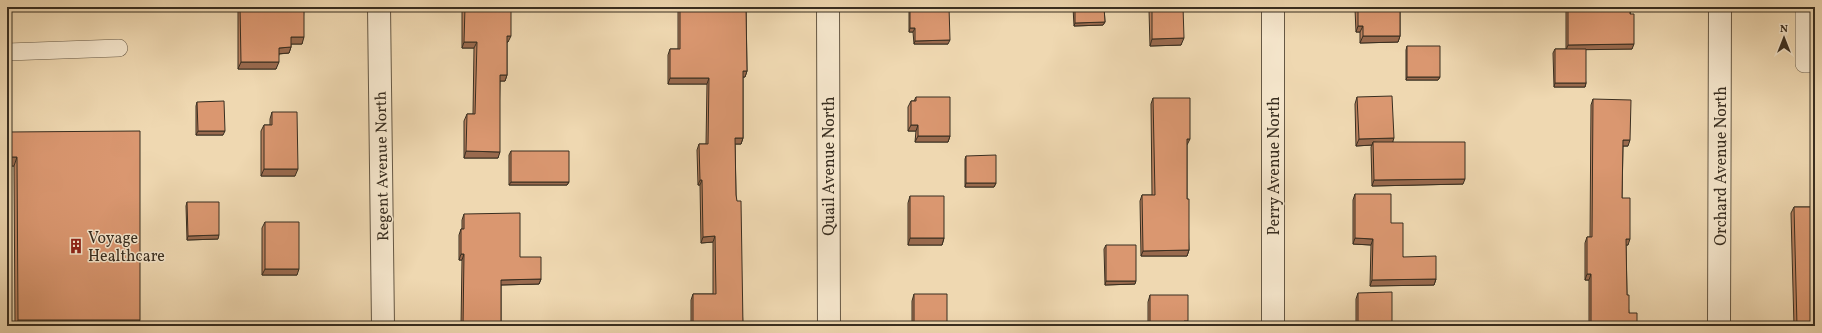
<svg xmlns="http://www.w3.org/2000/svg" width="1822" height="333" font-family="Vollkorn,serif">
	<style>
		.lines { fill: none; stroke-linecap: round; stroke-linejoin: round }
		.lane-casing { stroke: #665844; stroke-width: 18 }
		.street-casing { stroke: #665844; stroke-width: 24 }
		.lane { stroke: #f5e6cc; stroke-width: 17 }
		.street { stroke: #f5e6cc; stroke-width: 22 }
		.wall { fill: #bb8260; stroke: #392e20 }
		.shaded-wall { fill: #996a4e; stroke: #392e20 }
		.building { fill: #da9770; stroke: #392e20 }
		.labels { text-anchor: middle; stroke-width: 3; stroke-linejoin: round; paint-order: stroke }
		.street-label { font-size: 16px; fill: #392e20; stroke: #f5e6cc }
		.poi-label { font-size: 16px; fill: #392e20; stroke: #f5e6cc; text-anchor: start }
	</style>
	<rect width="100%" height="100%" fill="#efd8b1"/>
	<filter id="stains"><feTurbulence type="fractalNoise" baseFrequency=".005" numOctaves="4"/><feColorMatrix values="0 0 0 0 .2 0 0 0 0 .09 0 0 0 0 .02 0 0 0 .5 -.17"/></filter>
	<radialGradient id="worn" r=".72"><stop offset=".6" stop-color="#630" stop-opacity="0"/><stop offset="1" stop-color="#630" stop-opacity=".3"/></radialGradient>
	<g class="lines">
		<defs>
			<path id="lane" d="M 1804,7 L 1804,64 L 1815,64
				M 7,52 L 119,48"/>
			<path id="street" d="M 379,7 L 383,326
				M 828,7 L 829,326
				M 1273,7 L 1273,326
				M 1719,326 L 1720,7"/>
		</defs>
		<use href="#lane" class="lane-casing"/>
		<use href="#street" class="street-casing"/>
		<use href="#lane" class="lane"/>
		<use href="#street" class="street"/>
	</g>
	<path class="wall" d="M 238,7 L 304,7 L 302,44 L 291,44 L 291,47 L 289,53 L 279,54 L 276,69 L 238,69 Z
		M 462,7 L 511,7 L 508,42 L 507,42 L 507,75 L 505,81 L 500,81 L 498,158 L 464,158 L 464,121 L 467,114 L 473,114 L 474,48 L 462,48 Z
		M 678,7 L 746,7 L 747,71 L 745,77 L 743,77 L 743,138 L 741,144 L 735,144 L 736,195 L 743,326 L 691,326 L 691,300 L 693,294 L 713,294 L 713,242 L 701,243 L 700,185 L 698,185 L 697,150 L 699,144 L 706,144 L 707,84 L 668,84 L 668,55 L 670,49 L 678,49 Z
		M 910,7 L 948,44 L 914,44 L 913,32 L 909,32 L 909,10 Z
		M 1073,7 L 1104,7 L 1105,22 L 1103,25 L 1074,26 Z
		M 1150,7 L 1183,7 L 1181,45 L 1150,46 L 1149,10 Z
		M 1356,7 L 1400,7 L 1400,36 L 1398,42 L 1360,43 L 1360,32 L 1356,32 L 1355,9 Z
		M 1566,7 L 1630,7 L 1632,49 L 1578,49 L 1586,83 L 1585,87 L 1554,87 L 1553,53 L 1555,49 L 1566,49 Z
		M 1407,46 L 1440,77 L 1438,80 L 1406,80 L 1406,50 Z
		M 916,97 L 950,136 L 948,142 L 915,142 L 916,131 L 908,131 L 908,107 L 911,101 L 914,101 Z
		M 1357,97 L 1393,142 L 1463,184 L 1372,186 L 1371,147 L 1372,145 L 1356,146 L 1355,104 Z
		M 1153,98 L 1187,145 L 1187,199 L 1189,250 L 1187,256 L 1141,256 L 1140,201 L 1142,195 L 1152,195 L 1151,104 Z
		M 1593,99 L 1628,146 L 1623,146 L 1622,198 L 1628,245 L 1626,245 L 1627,295 L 1629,313 L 1637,326 L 1589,326 L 1589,280 L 1585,280 L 1585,243 L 1587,237 L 1590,237 L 1591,105 Z
		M 197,102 L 223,135 L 196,135 L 196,106 Z
		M 272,112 L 295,176 L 261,176 L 261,131 L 264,125 L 270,125 L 270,119 Z
		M 7,132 L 138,326 L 15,326 L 14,166 L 7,166 Z
		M 511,151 L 569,182 L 567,185 L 509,185 L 509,155 Z
		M 966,156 L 996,183 L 994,187 L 965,187 L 965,159 Z
		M 1355,194 L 1391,223 L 1403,257 L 1436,279 L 1434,285 L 1370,286 L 1371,245 L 1353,244 L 1353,200 Z
		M 1815,195 L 1815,326 L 1794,326 L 1791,213 L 1794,207 L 1814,207 L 1814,199 Z
		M 910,196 L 944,238 L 942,245 L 908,245 L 908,203 Z
		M 187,202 L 218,239 L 187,240 L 186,206 Z
		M 464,214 L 520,257 L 541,279 L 539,284 L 501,285 L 501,326 L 461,326 L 462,260 L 459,260 L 459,235 L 461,229 L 462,229 L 462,220 Z
		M 265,222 L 297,275 L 262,275 L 262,228 Z
		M 1106,245 L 1135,284 L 1105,285 L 1104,249 Z
		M 1358,293 L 1392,326 L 1356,326 L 1356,299 Z
		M 914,294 L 947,326 L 912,326 L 912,301 Z
		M 1150,295 L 1188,321 L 1186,326 L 1148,326 L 1148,302 Z"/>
	<path class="shaded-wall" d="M 1105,22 L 1103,25 L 1074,26 L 1075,23 Z
		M 1358,26 L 1363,26 L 1360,32 L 1356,32 Z
		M 910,28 L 915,28 L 913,32 L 909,32 Z
		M 507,36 L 511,36 L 508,42 L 505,42 Z
		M 1363,36 L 1400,36 L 1398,42 L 1360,43 Z
		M 291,37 L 304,37 L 302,44 L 289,44 Z
		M 1184,38 L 1181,45 L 1150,46 L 1152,39 Z
		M 950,40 L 948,44 L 914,44 L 915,41 Z
		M 464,42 L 477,42 L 474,48 L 462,48 Z
		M 1634,44 L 1632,49 L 1566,50 L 1568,45 Z
		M 291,47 L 289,53 L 276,54 L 279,48 Z
		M 241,62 L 279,62 L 276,69 L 238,69 Z
		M 743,71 L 747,71 L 745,77 L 741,77 Z
		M 500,75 L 507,75 L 505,81 L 498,81 Z
		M 1407,77 L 1440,77 L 1438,80 L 1406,80 Z
		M 670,78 L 709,78 L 707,84 L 668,84 Z
		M 1555,83 L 1586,83 L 1585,87 L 1554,87 Z
		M 911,125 L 918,125 L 916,131 L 908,131 Z
		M 198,131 L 225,131 L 223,135 L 196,135 Z
		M 918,136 L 950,136 L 948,142 L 915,142 Z
		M 735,138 L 743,138 L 741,144 L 733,144 Z
		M 1394,138 L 1392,144 L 1373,142 L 1372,145 L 1356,146 L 1359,139 Z
		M 1187,139 L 1190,139 L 1187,145 L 1184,145 Z
		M 1623,140 L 1630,140 L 1628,146 L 1621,146 Z
		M 466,151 L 500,152 L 498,158 L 464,158 Z
		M 7,157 L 17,157 L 14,166 L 7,166 Z
		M 264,169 L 298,169 L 295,176 L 261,176 Z
		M 1465,179 L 1463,184 L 1372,186 L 1374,180 Z
		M 700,180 L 702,180 L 700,185 L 698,185 Z
		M 511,182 L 569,182 L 567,185 L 509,185 Z
		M 966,183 L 996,183 L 994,187 L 965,187 Z
		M 219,235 L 218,239 L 187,240 L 188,236 Z
		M 715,236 L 713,242 L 701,243 L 703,237 Z
		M 910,238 L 944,238 L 942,245 L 908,245 Z
		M 1355,238 L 1373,239 L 1371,245 L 1353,244 Z
		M 1626,239 L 1630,239 L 1628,245 L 1624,245 Z
		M 1189,250 L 1187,256 L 1141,256 L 1143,251 Z
		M 461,254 L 464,254 L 462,260 L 459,260 Z
		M 265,269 L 299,269 L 297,275 L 262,275 Z
		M 1587,274 L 1591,274 L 1589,280 L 1585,280 Z
		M 541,279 L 539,284 L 499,285 L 501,280 Z
		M 1436,279 L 1434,285 L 1370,286 L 1372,280 Z
		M 1106,281 L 1136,281 L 1135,284 L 1105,285 Z
		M 18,320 L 140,320 L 138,326 L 16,326 Z
		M 1184,321 L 1188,321 L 1186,326 L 1182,326 Z"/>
	<path class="building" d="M 240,7 L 304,7 L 304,37 L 291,37 L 291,47 L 279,48 L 279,62 L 241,62 Z
		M 465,7 L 511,7 L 511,36 L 507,36 L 507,75 L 500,75 L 500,152 L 466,151 L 467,114 L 475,114 L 477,42 L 464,42 Z
		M 680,7 L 746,7 L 747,71 L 743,71 L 743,138 L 735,138 L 736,195 L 737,201 L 741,201 L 743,326 L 693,326 L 693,294 L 716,294 L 715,236 L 703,237 L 702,180 L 700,180 L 699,144 L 708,144 L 709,78 L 670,78 L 670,49 L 680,49 Z
		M 910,7 L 949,7 L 950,40 L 915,41 L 915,28 L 910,28 Z
		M 1075,7 L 1104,7 L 1105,22 L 1075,23 Z
		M 1152,7 L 1183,7 L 1184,38 L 1152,39 Z
		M 1358,7 L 1400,7 L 1400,36 L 1363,36 L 1363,26 L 1358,26 Z
		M 1568,7 L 1630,7 L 1630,14 L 1634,14 L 1634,44 L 1568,45 Z
		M 1407,46 L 1440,46 L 1440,77 L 1407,77 Z
		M 1555,49 L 1586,49 L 1586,83 L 1555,83 Z
		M 1392,96 L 1394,138 L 1359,139 L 1357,97 Z
		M 916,97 L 950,97 L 950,136 L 918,136 L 918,125 L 911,125 L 911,101 L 916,101 Z
		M 1153,98 L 1190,98 L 1190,139 L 1187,139 L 1187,199 L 1189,199 L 1189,250 L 1143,251 L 1142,195 L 1155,195 Z
		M 1593,99 L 1631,100 L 1630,140 L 1623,140 L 1622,198 L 1630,198 L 1630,239 L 1626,239 L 1627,295 L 1629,295 L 1629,313 L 1637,313 L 1637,326 L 1591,326 L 1591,274 L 1587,274 L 1587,237 L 1592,237 Z
		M 224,101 L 225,131 L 198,131 L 197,102 Z
		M 272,112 L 297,112 L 298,169 L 264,169 L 264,125 L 272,125 Z
		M 140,131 L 140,320 L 18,320 L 17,157 L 7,157 L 7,132 Z
		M 1373,142 L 1465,142 L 1465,179 L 1374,180 Z
		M 511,151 L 569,151 L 569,182 L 511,182 Z
		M 996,155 L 996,183 L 966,183 L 966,156 Z
		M 1355,194 L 1391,194 L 1391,223 L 1403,223 L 1403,257 L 1436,256 L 1436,279 L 1372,280 L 1373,239 L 1355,238 Z
		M 910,196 L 944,196 L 944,238 L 910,238 Z
		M 187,202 L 219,202 L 219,235 L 188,236 Z
		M 1794,207 L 1815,207 L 1815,326 L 1797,326 Z
		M 520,213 L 520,257 L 541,257 L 541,279 L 501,280 L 501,326 L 463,326 L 464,254 L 461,254 L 461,229 L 464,229 L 464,214 Z
		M 265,222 L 299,222 L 299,269 L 265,269 Z
		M 1106,245 L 1136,245 L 1136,281 L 1106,281 Z
		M 1392,292 L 1392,326 L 1358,326 L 1358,293 Z
		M 914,294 L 947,294 L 947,326 L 914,326 Z
		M 1150,295 L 1188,295 L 1188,321 L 1184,321 L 1184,326 L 1150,326 Z
		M 264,322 L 299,322 L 298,326 L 264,326 Z"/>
	<defs>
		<symbol id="building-bare" viewBox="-9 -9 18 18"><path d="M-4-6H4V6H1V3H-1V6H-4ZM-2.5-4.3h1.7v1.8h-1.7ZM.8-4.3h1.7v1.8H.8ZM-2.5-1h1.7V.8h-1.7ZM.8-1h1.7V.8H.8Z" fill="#8f2418" stroke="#f5e6cc" stroke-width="2.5" paint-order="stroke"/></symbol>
	</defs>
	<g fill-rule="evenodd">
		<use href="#building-bare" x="65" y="235" width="22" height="22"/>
	</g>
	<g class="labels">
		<g class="street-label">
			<text transform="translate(381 166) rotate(-91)" y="6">Regent Avenue North</text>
			<text transform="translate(828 166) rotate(-90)" y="6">Quail Avenue North</text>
			<text transform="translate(1273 166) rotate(-90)" y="6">Perry Avenue North</text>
			<text transform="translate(1720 166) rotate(-90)" y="6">Orchard Avenue North</text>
		</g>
		<g class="poi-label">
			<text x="88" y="243">Voyage<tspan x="88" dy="18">Healthcare</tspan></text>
		</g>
	</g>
	<rect width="1822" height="333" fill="none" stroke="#efd8b1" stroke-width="24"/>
	<rect x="8" y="8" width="1806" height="317" fill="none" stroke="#392e20" stroke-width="2"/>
	<rect x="12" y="12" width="1798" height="309" fill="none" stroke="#392e20"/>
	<g transform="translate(1784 38)" stroke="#f5e6cc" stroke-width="3" paint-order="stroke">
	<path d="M0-3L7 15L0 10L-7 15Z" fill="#392e20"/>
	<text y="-6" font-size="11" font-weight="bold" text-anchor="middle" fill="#392e20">N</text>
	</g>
	<rect width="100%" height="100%" filter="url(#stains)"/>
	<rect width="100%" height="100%" fill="url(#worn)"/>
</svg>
